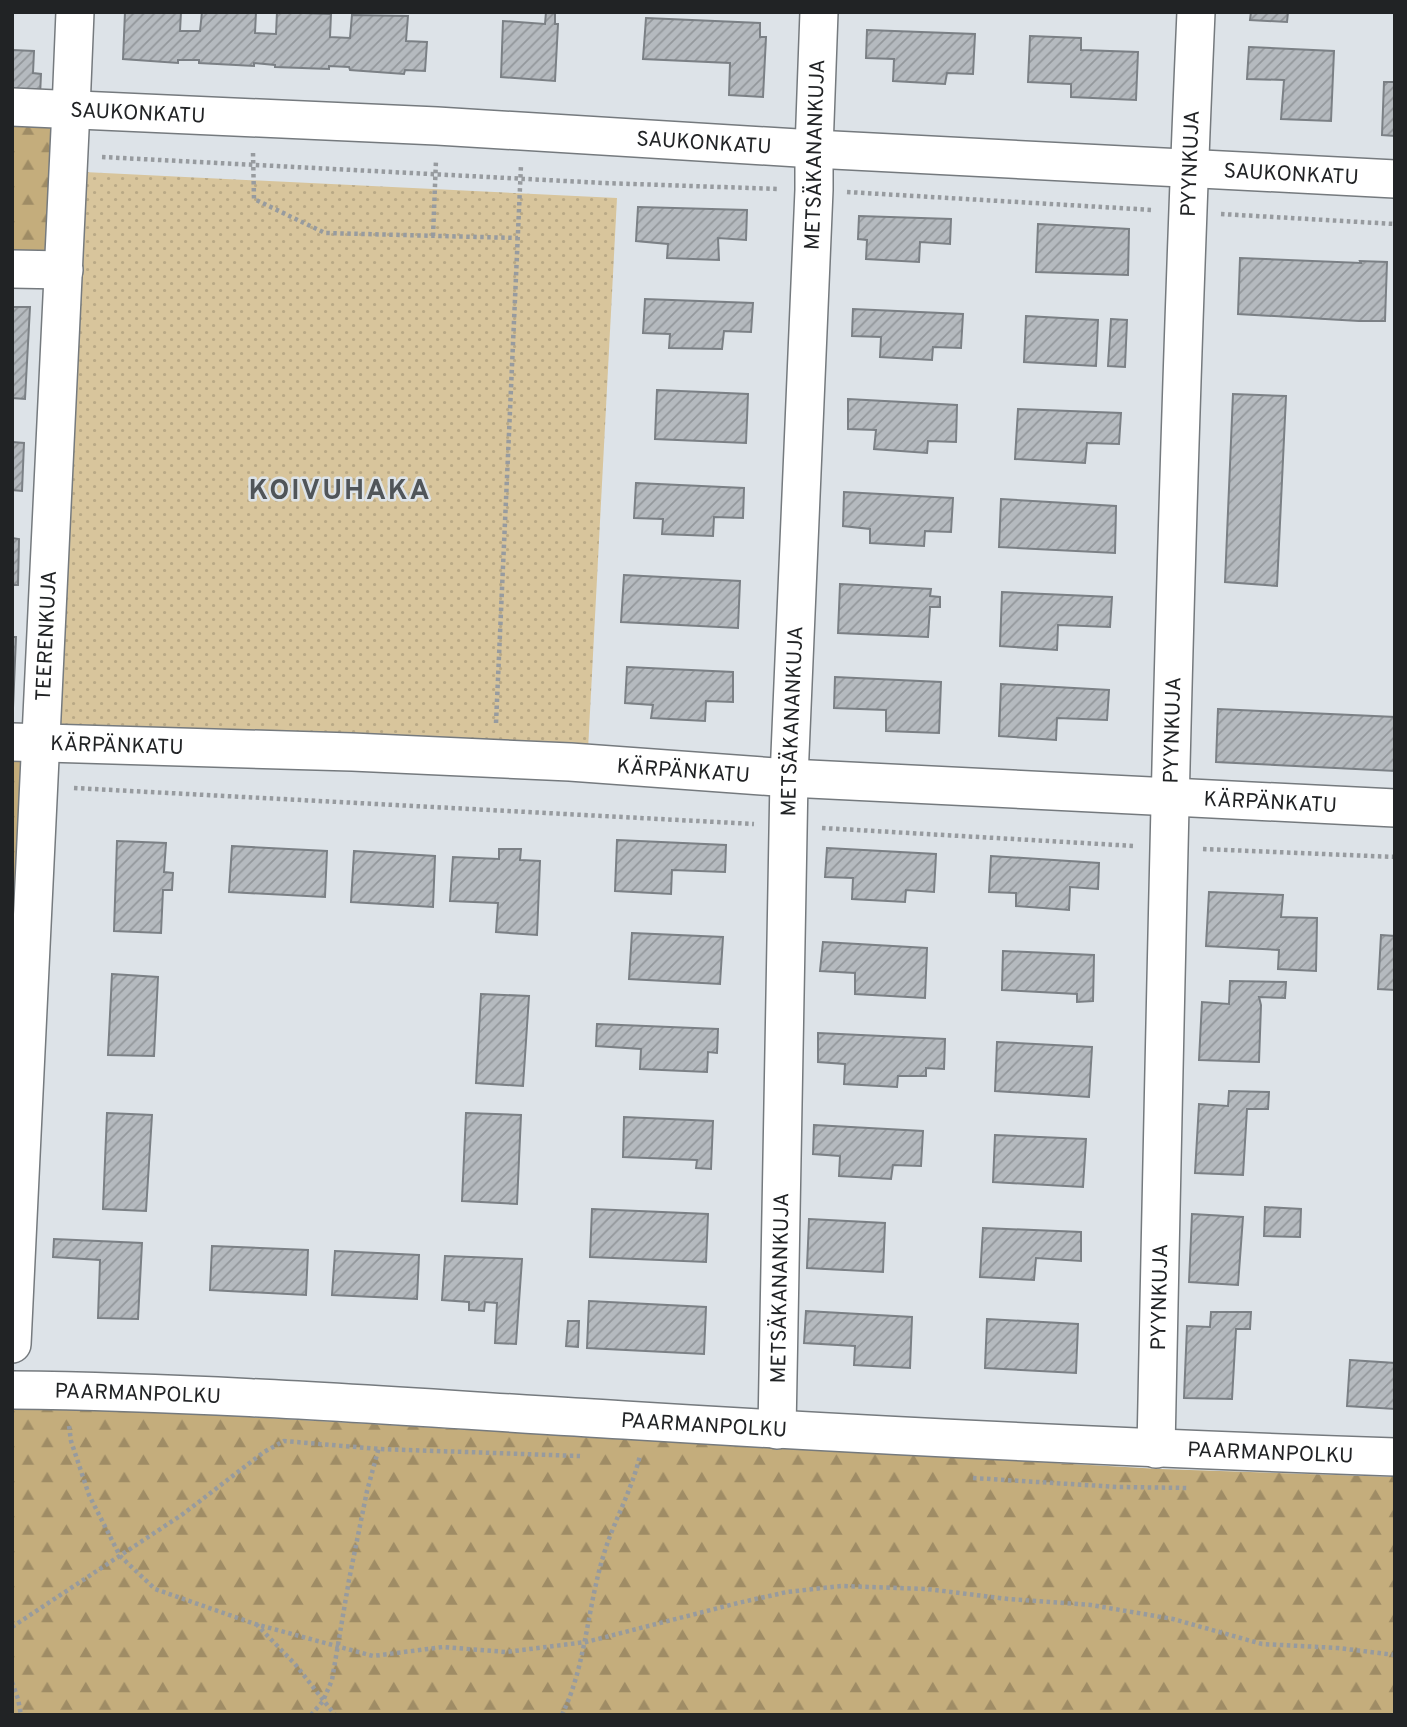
<svg xmlns="http://www.w3.org/2000/svg" width="1407" height="1727" font-family="Overpass,sans-serif">
	<style>
		.green { fill: url(#green-dots) }
		.forest { fill: url(#forest-firs) }
		.building { fill: url(#building-hatch); stroke: #7b8085; stroke-width: 2 }
		.lines { fill: none; stroke-linecap: round; stroke-linejoin: round }
		.minor-casing { stroke: #757a7e; stroke-width: 40 }
		.path { stroke: #979b9f; stroke-width: 4.5; stroke-dasharray: 3.5 3.5; stroke-linecap: butt }
		.minor { stroke: #fff; stroke-width: 37 }
		.labels { text-anchor: middle; stroke-width: 5; stroke-linejoin: round; paint-order: stroke }
		.street-label { font-size: 21px; fill: #212325; stroke: #dde3e8 }
		.district-label { font-size: 28px; font-weight: bold; letter-spacing: 2px; fill: #505559; stroke: #dde3e8 }
	</style>
	<defs>
		<pattern id="green-dots" width="8" height="8" patternUnits="userSpaceOnUse" patternTransform="scale(1.75)"><rect width="8" height="8" fill="#d8c59c"/><path d="M2 2h.1M6 6h.1" fill="none" stroke="#b9a986" stroke-width="1.8" stroke-linecap="round"/></pattern>
		<pattern id="forest-firs" width="22" height="20" patternUnits="userSpaceOnUse" patternTransform="scale(1.75)"><rect width="22" height="20" fill="#c4ad7c"/><path d="M5 1l3.5 6h-7zM16 11l3.5 6h-7z" fill="#9f8c65"/></pattern>
		<pattern id="building-hatch" width="6" height="6" patternUnits="userSpaceOnUse" patternTransform="scale(1.75)"><rect width="6" height="6" fill="#b5babf"/><path d="M-1 1l2-2M0 6l6-6M5 7l2-2" fill="none" stroke="#93979b"/></pattern>
	</defs>
	<rect width="100%" height="100%" fill="#dde3e8"/>
	<path class="green" d="M 84,172 L 617,198 L 588,750 L 56,730 Z"/>
	<path class="forest" d="M 12,118 L 60,121 L 52,260 L 12,259 Z
		M 12,756 L 29,757 L 20,885 L 12,885 Z
		M 12,1406 L 197,1414 L 1160,1469 L 1395,1477 L 1395,1715 L 12,1715 Z"/>
	<path class="building" d="M 125,12 L 181,12 L 180,31 L 200,31 L 202,12 L 256,12 L 255,33 L 276,34 L 277,12 L 331,14 L 330,37 L 350,38 L 352,15 L 408,16 L 406,41 L 427,42 L 425,71 L 405,70 L 404,74 L 350,70 L 349,67 L 329,66 L 329,69 L 275,67 L 275,65 L 254,63 L 254,66 L 199,63 L 199,60 L 178,60 L 178,63 L 123,59 Z
		M 546,12 L 555,12 L 555,24 L 558,24 L 555,81 L 501,77 L 503,21 L 545,24 Z
		M 1251,12 L 1288,12 L 1287,22 L 1250,20 Z
		M 646,18 L 760,23 L 760,37 L 766,37 L 763,97 L 729,95 L 730,63 L 643,59 Z
		M 867,30 L 975,34 L 973,74 L 947,73 L 945,84 L 893,81 L 894,59 L 866,58 Z
		M 1030,36 L 1081,38 L 1081,50 L 1138,52 L 1136,100 L 1071,97 L 1071,84 L 1028,82 Z
		M 1249,47 L 1334,51 L 1331,121 L 1281,119 L 1284,80 L 1247,79 Z
		M 12,50 L 34,51 L 33,73 L 41,74 L 40,96 L 12,94 Z
		M 1384,82 L 1395,82 L 1395,136 L 1382,135 Z
		M 638,207 L 747,210 L 746,240 L 718,238 L 719,260 L 667,258 L 668,244 L 636,241 Z
		M 859,216 L 951,219 L 950,244 L 920,242 L 919,262 L 866,259 L 867,240 L 858,239 Z
		M 1038,224 L 1129,229 L 1128,275 L 1036,272 Z
		M 1240,258 L 1361,263 L 1360,261 L 1387,262 L 1385,321 L 1359,321 L 1238,314 Z
		M 645,299 L 753,303 L 751,332 L 724,331 L 722,349 L 669,348 L 670,334 L 643,333 Z
		M 12,307 L 30,307 L 25,399 L 12,398 Z
		M 853,309 L 963,314 L 961,348 L 933,347 L 932,360 L 880,357 L 881,337 L 852,336 Z
		M 1026,316 L 1098,320 L 1096,366 L 1024,362 Z
		M 1111,319 L 1127,320 L 1125,367 L 1108,366 Z
		M 657,390 L 748,394 L 746,443 L 655,439 Z
		M 1233,394 L 1286,396 L 1277,586 L 1225,582 Z
		M 848,399 L 957,405 L 956,442 L 928,441 L 927,453 L 874,449 L 876,430 L 848,429 Z
		M 1018,409 L 1121,413 L 1119,444 L 1087,443 L 1085,463 L 1015,459 Z
		M 12,442 L 24,443 L 22,491 L 12,490 Z
		M 636,483 L 744,488 L 743,518 L 714,517 L 713,536 L 662,534 L 663,519 L 634,518 Z
		M 844,492 L 953,498 L 951,532 L 925,531 L 924,546 L 870,543 L 870,529 L 843,526 Z
		M 1001,499 L 1116,506 L 1115,553 L 999,547 Z
		M 12,538 L 19,539 L 18,585 L 12,585 Z
		M 624,575 L 740,581 L 738,628 L 621,622 Z
		M 840,584 L 931,589 L 930,596 L 940,597 L 940,607 L 930,607 L 928,637 L 838,633 Z
		M 1002,592 L 1112,597 L 1110,627 L 1058,625 L 1057,650 L 1000,646 Z
		M 12,637 L 16,637 L 13,708 L 12,708 Z
		M 627,667 L 733,672 L 733,702 L 706,701 L 705,721 L 651,718 L 653,705 L 625,703 Z
		M 835,677 L 941,682 L 939,733 L 886,731 L 886,710 L 834,708 Z
		M 1001,684 L 1109,690 L 1107,720 L 1057,718 L 1056,740 L 999,736 Z
		M 1218,709 L 1395,717 L 1395,771 L 1216,762 Z
		M 617,840 L 726,845 L 725,872 L 672,870 L 671,894 L 615,891 Z
		M 117,841 L 166,843 L 164,872 L 173,873 L 172,890 L 163,890 L 161,933 L 114,931 Z
		M 232,846 L 327,851 L 325,897 L 229,892 Z
		M 827,848 L 936,854 L 934,892 L 906,890 L 905,902 L 852,899 L 853,878 L 825,877 Z
		M 499,849 L 521,849 L 520,860 L 540,861 L 537,935 L 496,932 L 498,903 L 450,901 L 453,857 L 499,859 Z
		M 354,851 L 435,856 L 433,907 L 351,902 Z
		M 991,856 L 1099,863 L 1098,889 L 1070,887 L 1069,910 L 1016,906 L 1016,893 L 989,892 Z
		M 1209,892 L 1283,895 L 1281,917 L 1317,918 L 1316,971 L 1278,969 L 1279,950 L 1206,946 Z
		M 632,933 L 723,937 L 720,984 L 629,979 Z
		M 1381,935 L 1395,936 L 1395,990 L 1378,989 Z
		M 823,942 L 927,948 L 925,998 L 855,994 L 855,973 L 820,971 Z
		M 1003,951 L 1094,955 L 1093,1001 L 1077,1002 L 1077,994 L 1002,990 Z
		M 112,974 L 158,977 L 154,1056 L 108,1055 Z
		M 1230,981 L 1286,982 L 1285,998 L 1259,997 L 1261,1005 L 1259,1062 L 1199,1060 L 1202,1002 L 1229,1004 Z
		M 481,994 L 529,996 L 523,1086 L 476,1083 Z
		M 597,1024 L 718,1029 L 717,1053 L 708,1052 L 707,1072 L 640,1069 L 641,1049 L 596,1046 Z
		M 818,1033 L 945,1039 L 944,1069 L 926,1068 L 926,1076 L 898,1076 L 897,1087 L 844,1084 L 845,1064 L 818,1062 Z
		M 997,1042 L 1092,1047 L 1089,1097 L 995,1091 Z
		M 1229,1091 L 1269,1092 L 1268,1109 L 1247,1109 L 1243,1175 L 1195,1173 L 1199,1104 L 1228,1106 Z
		M 107,1113 L 152,1115 L 146,1211 L 103,1209 Z
		M 466,1113 L 521,1115 L 517,1204 L 462,1201 Z
		M 624,1117 L 713,1121 L 711,1169 L 696,1168 L 697,1160 L 623,1157 Z
		M 814,1125 L 923,1131 L 921,1166 L 893,1165 L 891,1179 L 839,1176 L 840,1156 L 813,1154 Z
		M 995,1135 L 1086,1139 L 1083,1187 L 993,1182 Z
		M 1265,1207 L 1301,1209 L 1300,1237 L 1264,1236 Z
		M 592,1209 L 708,1214 L 706,1262 L 590,1257 Z
		M 1192,1214 L 1243,1217 L 1238,1285 L 1189,1282 Z
		M 809,1219 L 885,1223 L 883,1272 L 807,1268 Z
		M 983,1228 L 1081,1232 L 1081,1261 L 1036,1258 L 1034,1280 L 980,1277 Z
		M 54,1239 L 142,1243 L 138,1319 L 98,1318 L 100,1260 L 53,1257 Z
		M 212,1246 L 308,1250 L 306,1295 L 210,1290 Z
		M 335,1251 L 419,1255 L 417,1299 L 332,1295 Z
		M 445,1256 L 522,1259 L 516,1344 L 495,1343 L 497,1303 L 485,1302 L 484,1311 L 469,1310 L 469,1302 L 442,1300 Z
		M 589,1301 L 706,1307 L 704,1354 L 587,1348 Z
		M 806,1311 L 912,1317 L 910,1368 L 854,1365 L 855,1346 L 804,1343 Z
		M 1211,1312 L 1251,1312 L 1250,1329 L 1236,1329 L 1232,1399 L 1184,1398 L 1187,1326 L 1210,1327 Z
		M 987,1319 L 1078,1324 L 1076,1373 L 985,1368 Z
		M 568,1321 L 579,1321 L 578,1347 L 566,1346 Z
		M 1350,1360 L 1395,1363 L 1395,1409 L 1347,1406 Z"/>
	<g class="lines">
		<defs>
			<g id="minor">
				<path id="s1" d="M 12,107 L 437,126 L 814,149 L 1395,179"/>
				<path d="M 12,269 L 64,270"/>
				<path id="s2" d="M 12,742 L 352,752 L 570,762 L 789,778 L 1395,808"/>
				<path id="s3" d="M 12,1344 L 71,109 L 75,12"/>
				<path id="s4" d="M 12,1390 C 216,1392 420,1408 624,1420 C 880,1436 1137,1448 1395,1457"/>
				<path id="s5" d="M 777,1430 L 789,778 L 814,190 L 814,149 L 819,12"/>
				<path id="s6" d="M 1156,1449 C 1166,970 1175,491 1196,12"/>
			</g>
		</defs>
		<use href="#minor" class="minor-casing"/>
		<path class="path" d="M 253,153 L 254,199 L 325,233 L 518,238
			M 102,157 L 604,183 L 779,189
			M 847,192 L 1153,210
			M 1221,214 L 1395,224
			M 433,236 L 436,160
			M 496,723 L 521,165
			M 74,788 L 754,824
			M 822,828 L 1135,846
			M 1203,849 L 1395,857
			M 69,1426 L 71,1441 L 89,1495 L 120,1556 L 155,1589 L 255,1624 L 373,1656 L 443,1647 L 506,1652 L 586,1642 L 738,1603 L 787,1592 L 841,1586 L 927,1589 L 1008,1599 L 1091,1605 L 1173,1619 L 1262,1644 L 1338,1648 L 1395,1655
			M 973,1478 L 1118,1487 L 1188,1488
			M 256,1624 L 295,1664 L 335,1715
			M 12,1627 L 183,1514 L 264,1452 L 284,1441 L 379,1449 L 580,1456
			M 12,1682 L 18,1699 L 21,1715
			M 311,1715 L 323,1701 L 332,1680 L 349,1580 L 367,1491 L 379,1447
			M 562,1715 C 586,1665 587,1610 603,1557 C 613,1522 632,1491 640,1455"/>
		<use href="#minor" class="minor"/>
	</g>
	<g class="labels">
		<g class="street-label">
			<text dy="7" stroke="none"><textPath href="#s1" startOffset="126">SAUKONKATU</textPath></text>
			<text dy="7" stroke="none"><textPath href="#s1" startOffset="693">SAUKONKATU</textPath></text>
			<text dy="7" stroke="none"><textPath href="#s5" startOffset="1276">METSÄKANANKUJA</textPath></text>
			<text dy="7" stroke="none"><textPath href="#s6" startOffset="1286">PYYNKUJA</textPath></text>
			<text dy="7" stroke="none"><textPath href="#s1" startOffset="1281">SAUKONKATU</textPath></text>
			<text dy="7" stroke="none"><textPath href="#s3" startOffset="709">TEERENKUJA</textPath></text>
			<text dy="7" stroke="none"><textPath href="#s5" startOffset="709">METSÄKANANKUJA</textPath></text>
			<text dy="7" stroke="none"><textPath href="#s6" startOffset="719">PYYNKUJA</textPath></text>
			<text dy="7" stroke="none"><textPath href="#s2" startOffset="105">KÄRPÄNKATU</textPath></text>
			<text dy="7" stroke="none"><textPath href="#s2" startOffset="672">KÄRPÄNKATU</textPath></text>
			<text dy="7" stroke="none"><textPath href="#s2" startOffset="1260">KÄRPÄNKATU</textPath></text>
			<text dy="7" stroke="none"><textPath href="#s5" startOffset="142">METSÄKANANKUJA</textPath></text>
			<text dy="7" stroke="none"><textPath href="#s6" startOffset="152">PYYNKUJA</textPath></text>
			<text dy="7" stroke="none"><textPath href="#s4" startOffset="126">PAARMANPOLKU</textPath></text>
			<text dy="7" stroke="none"><textPath href="#s4" startOffset="693">PAARMANPOLKU</textPath></text>
			<text dy="7" stroke="none"><textPath href="#s4" startOffset="1260">PAARMANPOLKU</textPath></text>
		</g>
		<g class="district-label">
			<text x="340" y="499">KOIVUHAKA</text>
		</g>
	</g>
	<rect width="1407" height="1727" fill="none" stroke="#212325" stroke-width="28"/>
</svg>
